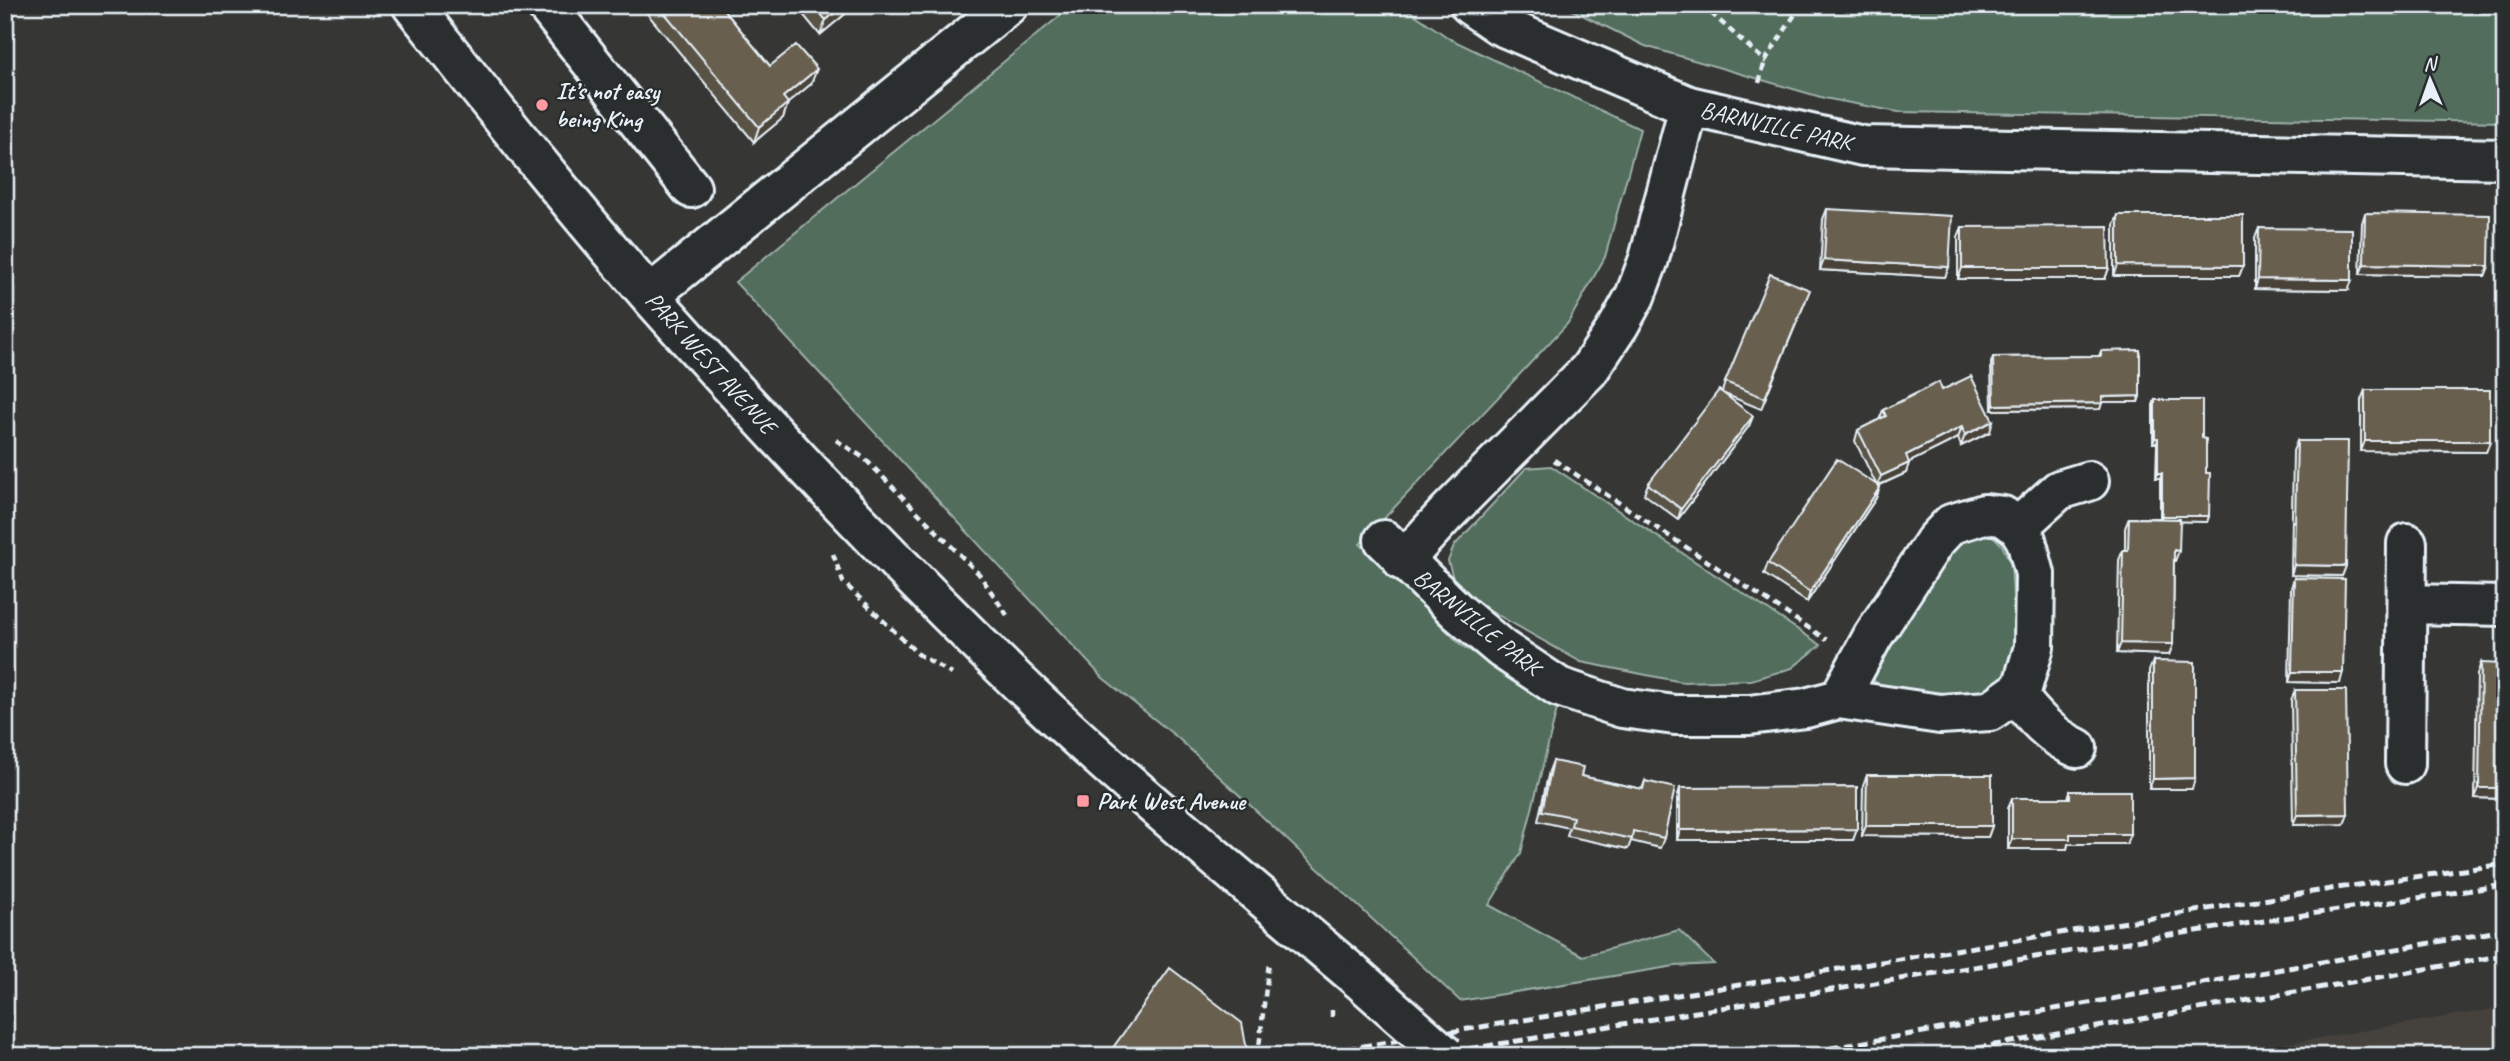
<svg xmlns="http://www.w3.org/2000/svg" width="2510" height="1061" font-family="Caveat,sans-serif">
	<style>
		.built { fill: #45433d }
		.green { fill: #526d5c; stroke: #9dafaa; stroke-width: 2 }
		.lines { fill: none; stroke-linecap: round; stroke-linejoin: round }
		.minor-casing { stroke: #e8f1f8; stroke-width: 44 }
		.path { stroke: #e8f1f8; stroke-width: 4.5; stroke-dasharray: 7 5; stroke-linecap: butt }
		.minor { stroke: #2a2d2e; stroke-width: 38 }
		.rail { stroke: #e8f1f8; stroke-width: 5; stroke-dasharray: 10 5; stroke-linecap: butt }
		.minor-bridge-casing { stroke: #e8f1f8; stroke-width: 44; stroke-linecap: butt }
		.path-bridge { stroke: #e8f1f8; stroke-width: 4.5; stroke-dasharray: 7 5; stroke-linecap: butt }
		.minor-bridge { stroke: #2a2d2e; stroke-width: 38 }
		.wall { fill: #595244; stroke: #e8f1f8; stroke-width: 2 }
		.shaded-wall { fill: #484237; stroke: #e8f1f8; stroke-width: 2 }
		.building { fill: #675f4f; stroke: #e8f1f8; stroke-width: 2 }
		.poi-dot { fill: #ff9aa2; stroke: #2a2d2e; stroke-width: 2.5 }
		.labels { text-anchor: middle; stroke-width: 5; stroke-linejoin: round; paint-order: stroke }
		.poi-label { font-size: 24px; font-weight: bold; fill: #e8f1f8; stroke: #2a2d2e; text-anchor: start }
		.street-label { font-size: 24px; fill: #e8f1f8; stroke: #2a2d2e }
	</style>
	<rect width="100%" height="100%" fill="#363735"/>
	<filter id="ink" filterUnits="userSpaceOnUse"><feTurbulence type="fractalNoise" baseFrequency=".0143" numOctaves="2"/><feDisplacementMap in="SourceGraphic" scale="14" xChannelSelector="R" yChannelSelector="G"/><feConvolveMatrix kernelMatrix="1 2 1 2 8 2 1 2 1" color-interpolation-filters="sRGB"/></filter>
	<g filter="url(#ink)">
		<path class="built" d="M 2505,1007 L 2505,1056 L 2212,1056 Z"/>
		<path class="green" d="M 1073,5 L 1401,5 L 1450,39 L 1640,129 L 1605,257 L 1568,323 L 1360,544 L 1461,645 L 1558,705 L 1521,853 L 1489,905 L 1583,956 L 1679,930 L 1714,964 L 1675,966 L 1460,1001 L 1178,738 L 1103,678 L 735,282 Z
			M 1562,5 L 2505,5 L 2505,122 L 1898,112 L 1824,98 L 1645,46 Z
			M 1551,466 L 1821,645 L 1792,668 L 1751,680 L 1682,682 L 1581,662 L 1480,605 L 1453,578 L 1448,561 L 1454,546 L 1526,468 Z
			M 1970,532 L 1990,533 L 2002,545 L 2011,564 L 2015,628 L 2015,662 L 2002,684 L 1980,695 L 1903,697 L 1882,690 L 1872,678 L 1874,663 L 1955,540 Z"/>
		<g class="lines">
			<defs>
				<path id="minor" d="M 412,5 C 490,103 568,202 650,296 C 768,429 890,559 1018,682 C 1126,786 1244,881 1359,979
					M 546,5 L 691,188
					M 1470,5 L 1499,25 L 1689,106 L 1863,146 L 2505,159
					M 650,295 L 1008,5
					M 2018,527 L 2059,490 L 2089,481
					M 1384,540 L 1458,612 L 1502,649 L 1559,687 L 1622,708 L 1675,715 L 1749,715 L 1806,708 L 1839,699 L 1940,714 L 1990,711 L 2022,688 L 2034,647 L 2035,574 L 2026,540 L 2018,527 L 2003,516 L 1984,514 L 1951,524 L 1935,541 L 1873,636 L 1839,699
					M 1403,561 L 1446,514 L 1589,370 L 1619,325 L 1635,296 L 1649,259 L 1689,106
					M 2407,604 L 2505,606
					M 2015,693 C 2033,716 2050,736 2077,748
					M 2405,764 L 2407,543"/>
			</defs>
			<use href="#minor" class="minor-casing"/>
			<path class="path" d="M 367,5 L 375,15
				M 1702,5 L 1765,61 L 1801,5
				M 1759,83 L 1765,61
				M 836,440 L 864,458 L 979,574 L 1007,615
				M 1554,460 L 1827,640
				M 833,554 L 843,582 L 918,654 L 952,674
				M 1332,1017 L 1332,1005
				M 1258,1056 L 1269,962"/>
			<use href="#minor" class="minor"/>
			<path class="rail" d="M 1302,1056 L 2337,888 L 2505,864
				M 1425,1056 L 2177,934 L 2505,885
				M 1786,1056 L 2505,930
				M 1932,1056 L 2505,955"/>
			<defs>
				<path id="minor-bridge" d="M 1359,979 L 1446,1056"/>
			</defs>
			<use href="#minor-bridge" class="minor-bridge-casing"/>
			<path class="path-bridge" d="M 1484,1049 L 1491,1056"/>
			<use href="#minor-bridge" class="minor-bridge"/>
		</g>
		<path class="wall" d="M 640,5 L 720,5 L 770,66 L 811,84 L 788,103 L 783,118 L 754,142 Z
			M 803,5 L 856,5 L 820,35 L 801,12 Z
			M 1827,209 L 1949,267 L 1945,277 L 1820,270 L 1823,219 Z
			M 2365,213 L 2489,266 L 2485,276 L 2360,274 L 2362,223 Z
			M 2118,215 L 2243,266 L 2239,276 L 2114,276 L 2114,225 Z
			M 1962,227 L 2109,268 L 2105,279 L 1958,279 L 1958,237 Z
			M 2259,228 L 2348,290 L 2255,289 L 2255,238 Z
			M 1806,300 L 1761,409 L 1722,393 L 1753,416 L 1749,426 L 1678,519 L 1644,494 L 1648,484 L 1722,392 L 1725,382 Z
			M 2101,351 L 2140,396 L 2138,402 L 2102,402 L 2100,409 L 1992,410 L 1991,363 L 1993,357 L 2099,356 Z
			M 1942,390 L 1990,432 L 1961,446 L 1958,438 L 1909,462 L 1906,473 L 1878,486 L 1880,487 L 1876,498 L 1807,602 L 1764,574 L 1768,563 L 1877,486 L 1855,441 L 1858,430 L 1879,420 L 1883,410 Z
			M 2365,390 L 2490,441 L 2486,452 L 2361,451 L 2361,400 Z
			M 2155,400 L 2202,438 L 2206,473 L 2209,516 L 2207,522 L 2180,521 L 2175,561 L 2174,561 L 2173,644 L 2169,655 L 2117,653 L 2119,560 L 2123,550 L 2125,550 L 2125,528 L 2129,518 L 2160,518 L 2160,478 L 2156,478 L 2157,443 L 2153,443 L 2153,405 Z
			M 2297,441 L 2346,566 L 2342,576 L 2291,575 L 2293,451 Z
			M 2294,578 L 2340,683 L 2289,682 L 2291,588 Z
			M 2153,661 L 2195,778 L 2192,789 L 2149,789 L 2149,671 Z
			M 2481,663 L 2505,799 L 2475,798 L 2477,674 Z
			M 2295,690 L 2348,814 L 2344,824 L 2293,825 L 2291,701 Z
			M 1553,761 L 1581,776 L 1642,789 L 1645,781 L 1664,838 L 1660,848 L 1631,841 L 1628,849 L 1567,836 L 1569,828 L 1538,821 L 1549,771 Z
			M 1867,775 L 1992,826 L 1988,837 L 1862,836 L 1863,785 Z
			M 1680,788 L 1857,829 L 1853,840 L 1677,840 L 1677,798 Z
			M 2070,791 L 2126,844 L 2068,844 L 2067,849 L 2008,849 L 2008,808 L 2012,798 L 2068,798 Z"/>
		<path class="shaded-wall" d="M 844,5 L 856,5 L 820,35 L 826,20 Z
			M 817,69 L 811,84 L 788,103 L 783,118 L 754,142 L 759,127 L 783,97 Z
			M 1824,260 L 1949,267 L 1945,277 L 1820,270 Z
			M 2364,264 L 2489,266 L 2485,276 L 2360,274 Z
			M 2118,265 L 2243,266 L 2239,276 L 2114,276 Z
			M 1962,268 L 2109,268 L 2105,279 L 1958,279 Z
			M 2258,279 L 2352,280 L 2348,290 L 2255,289 Z
			M 2140,396 L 2138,402 L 2100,402 L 2102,397 Z
			M 2102,403 L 2100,409 L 1992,410 L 1994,405 Z
			M 1753,416 L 1749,426 L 1678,519 L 1681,509 Z
			M 1993,421 L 1990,432 L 1961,446 L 1965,435 Z
			M 1962,427 L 1958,438 L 1902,466 L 1906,455 Z
			M 2155,438 L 2158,438 L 2157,443 L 2153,443 Z
			M 2365,441 L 2490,441 L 2486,452 L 2361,451 Z
			M 1909,463 L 1906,473 L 1877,486 L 1881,476 Z
			M 2158,473 L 2162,473 L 2160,478 L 2156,478 Z
			M 1880,487 L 1876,498 L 1807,602 L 1810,592 Z
			M 2162,516 L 2209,516 L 2207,522 L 2160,521 Z
			M 2174,550 L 2179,551 L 2175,561 L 2170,561 Z
			M 2294,565 L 2346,566 L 2342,576 L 2291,575 Z
			M 2121,643 L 2173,644 L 2169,655 L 2117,653 Z
			M 2292,672 L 2343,672 L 2340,683 L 2289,682 Z
			M 2195,778 L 2192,789 L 2149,789 L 2153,779 Z
			M 2479,788 L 2505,788 L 2505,799 L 2475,798 Z
			M 2348,814 L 2344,824 L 2293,825 L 2297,815 Z
			M 1866,826 L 1992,826 L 1988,837 L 1862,836 Z
			M 1857,829 L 1853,840 L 1677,840 L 1680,830 Z
			M 2070,834 L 2130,834 L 2126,844 L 2068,844 L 2067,849 L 2008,849 L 2012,839 Z"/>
		<path class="building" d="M 658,5 L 720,5 L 770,66 L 796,45 L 817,69 L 783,97 L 788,103 L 759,127 Z
			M 813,5 L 844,5 L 826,20 Z
			M 1827,209 L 1952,216 L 1949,267 L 1824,260 Z
			M 2365,213 L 2490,215 L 2489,266 L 2364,264 Z
			M 2118,215 L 2243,215 L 2243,266 L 2118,265 Z
			M 2108,226 L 2109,268 L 1962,268 L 1962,227 Z
			M 2259,228 L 2352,229 L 2352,280 L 2258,279 Z
			M 1770,274 L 1810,290 L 1765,398 L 1725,382 Z
			M 2140,350 L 2140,396 L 2102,397 L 2102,403 L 1994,405 L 1993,357 L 2101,356 L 2101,351 Z
			M 1971,376 L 1993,421 L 1965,435 L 1962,427 L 1906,455 L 1909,463 L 1881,476 L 1858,430 L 1886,416 L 1883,410 L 1939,382 L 1942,390 Z
			M 1719,390 L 1753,416 L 1681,509 L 1648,484 Z
			M 2365,390 L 2490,390 L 2490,441 L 2365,441 Z
			M 2155,400 L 2202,400 L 2202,438 L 2206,439 L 2206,473 L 2210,473 L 2209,516 L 2162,516 L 2162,473 L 2158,473 L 2158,438 L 2155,438 Z
			M 2297,441 L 2348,441 L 2346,566 L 2294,565 Z
			M 1837,459 L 1880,487 L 1810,592 L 1768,563 Z
			M 2129,518 L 2180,519 L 2179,551 L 2174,550 L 2173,644 L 2121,643 L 2123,550 L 2128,550 Z
			M 2294,578 L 2345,579 L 2343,672 L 2292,672 Z
			M 2153,661 L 2195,662 L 2195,778 L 2153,779 Z
			M 2481,663 L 2505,664 L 2505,788 L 2479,788 Z
			M 2295,690 L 2346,690 L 2348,814 L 2297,815 Z
			M 1553,761 L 1583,767 L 1581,776 L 1613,783 L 1643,789 L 1645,781 L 1675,788 L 1664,838 L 1633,831 L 1632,839 L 1571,826 L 1573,817 L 1542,811 Z
			M 1867,775 L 1992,775 L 1992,826 L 1866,826 Z
			M 1857,787 L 1857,829 L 1680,830 L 1680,788 Z
			M 2070,791 L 2130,791 L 2130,834 L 2070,834 L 2070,839 L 2012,839 L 2012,798 L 2070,798 Z
			M 1170,968 L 1242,1023 L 1248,1056 L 1107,1056 Z"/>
	</g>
	<g class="poi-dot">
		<circle cx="542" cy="105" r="7"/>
		<rect x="1076" y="794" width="14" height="14" rx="3.5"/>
	</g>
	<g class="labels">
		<g class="poi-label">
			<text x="556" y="99">It’s not easy<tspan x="556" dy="28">being King</tspan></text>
			<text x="1097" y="809">Park West Avenue</text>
		</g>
		<g class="street-label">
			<text transform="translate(1776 126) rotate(13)" y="8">BARNVILLE PARK</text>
			<text transform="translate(711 363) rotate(48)" y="8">PARK WEST AVENUE</text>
			<text transform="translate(1477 622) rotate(39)" y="8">BARNVILLE PARK</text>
		</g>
	</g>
	<rect width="2510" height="1061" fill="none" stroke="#2a2d2e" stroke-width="28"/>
	<rect x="14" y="14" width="2482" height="1033" fill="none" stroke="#e8f1f8" stroke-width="2.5" filter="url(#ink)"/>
	<g transform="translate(2430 80) rotate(358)" stroke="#2a2d2e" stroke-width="5" paint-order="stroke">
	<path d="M0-5L12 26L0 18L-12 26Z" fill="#e8f1f8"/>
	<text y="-10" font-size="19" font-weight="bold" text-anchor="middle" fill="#e8f1f8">N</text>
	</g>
</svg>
